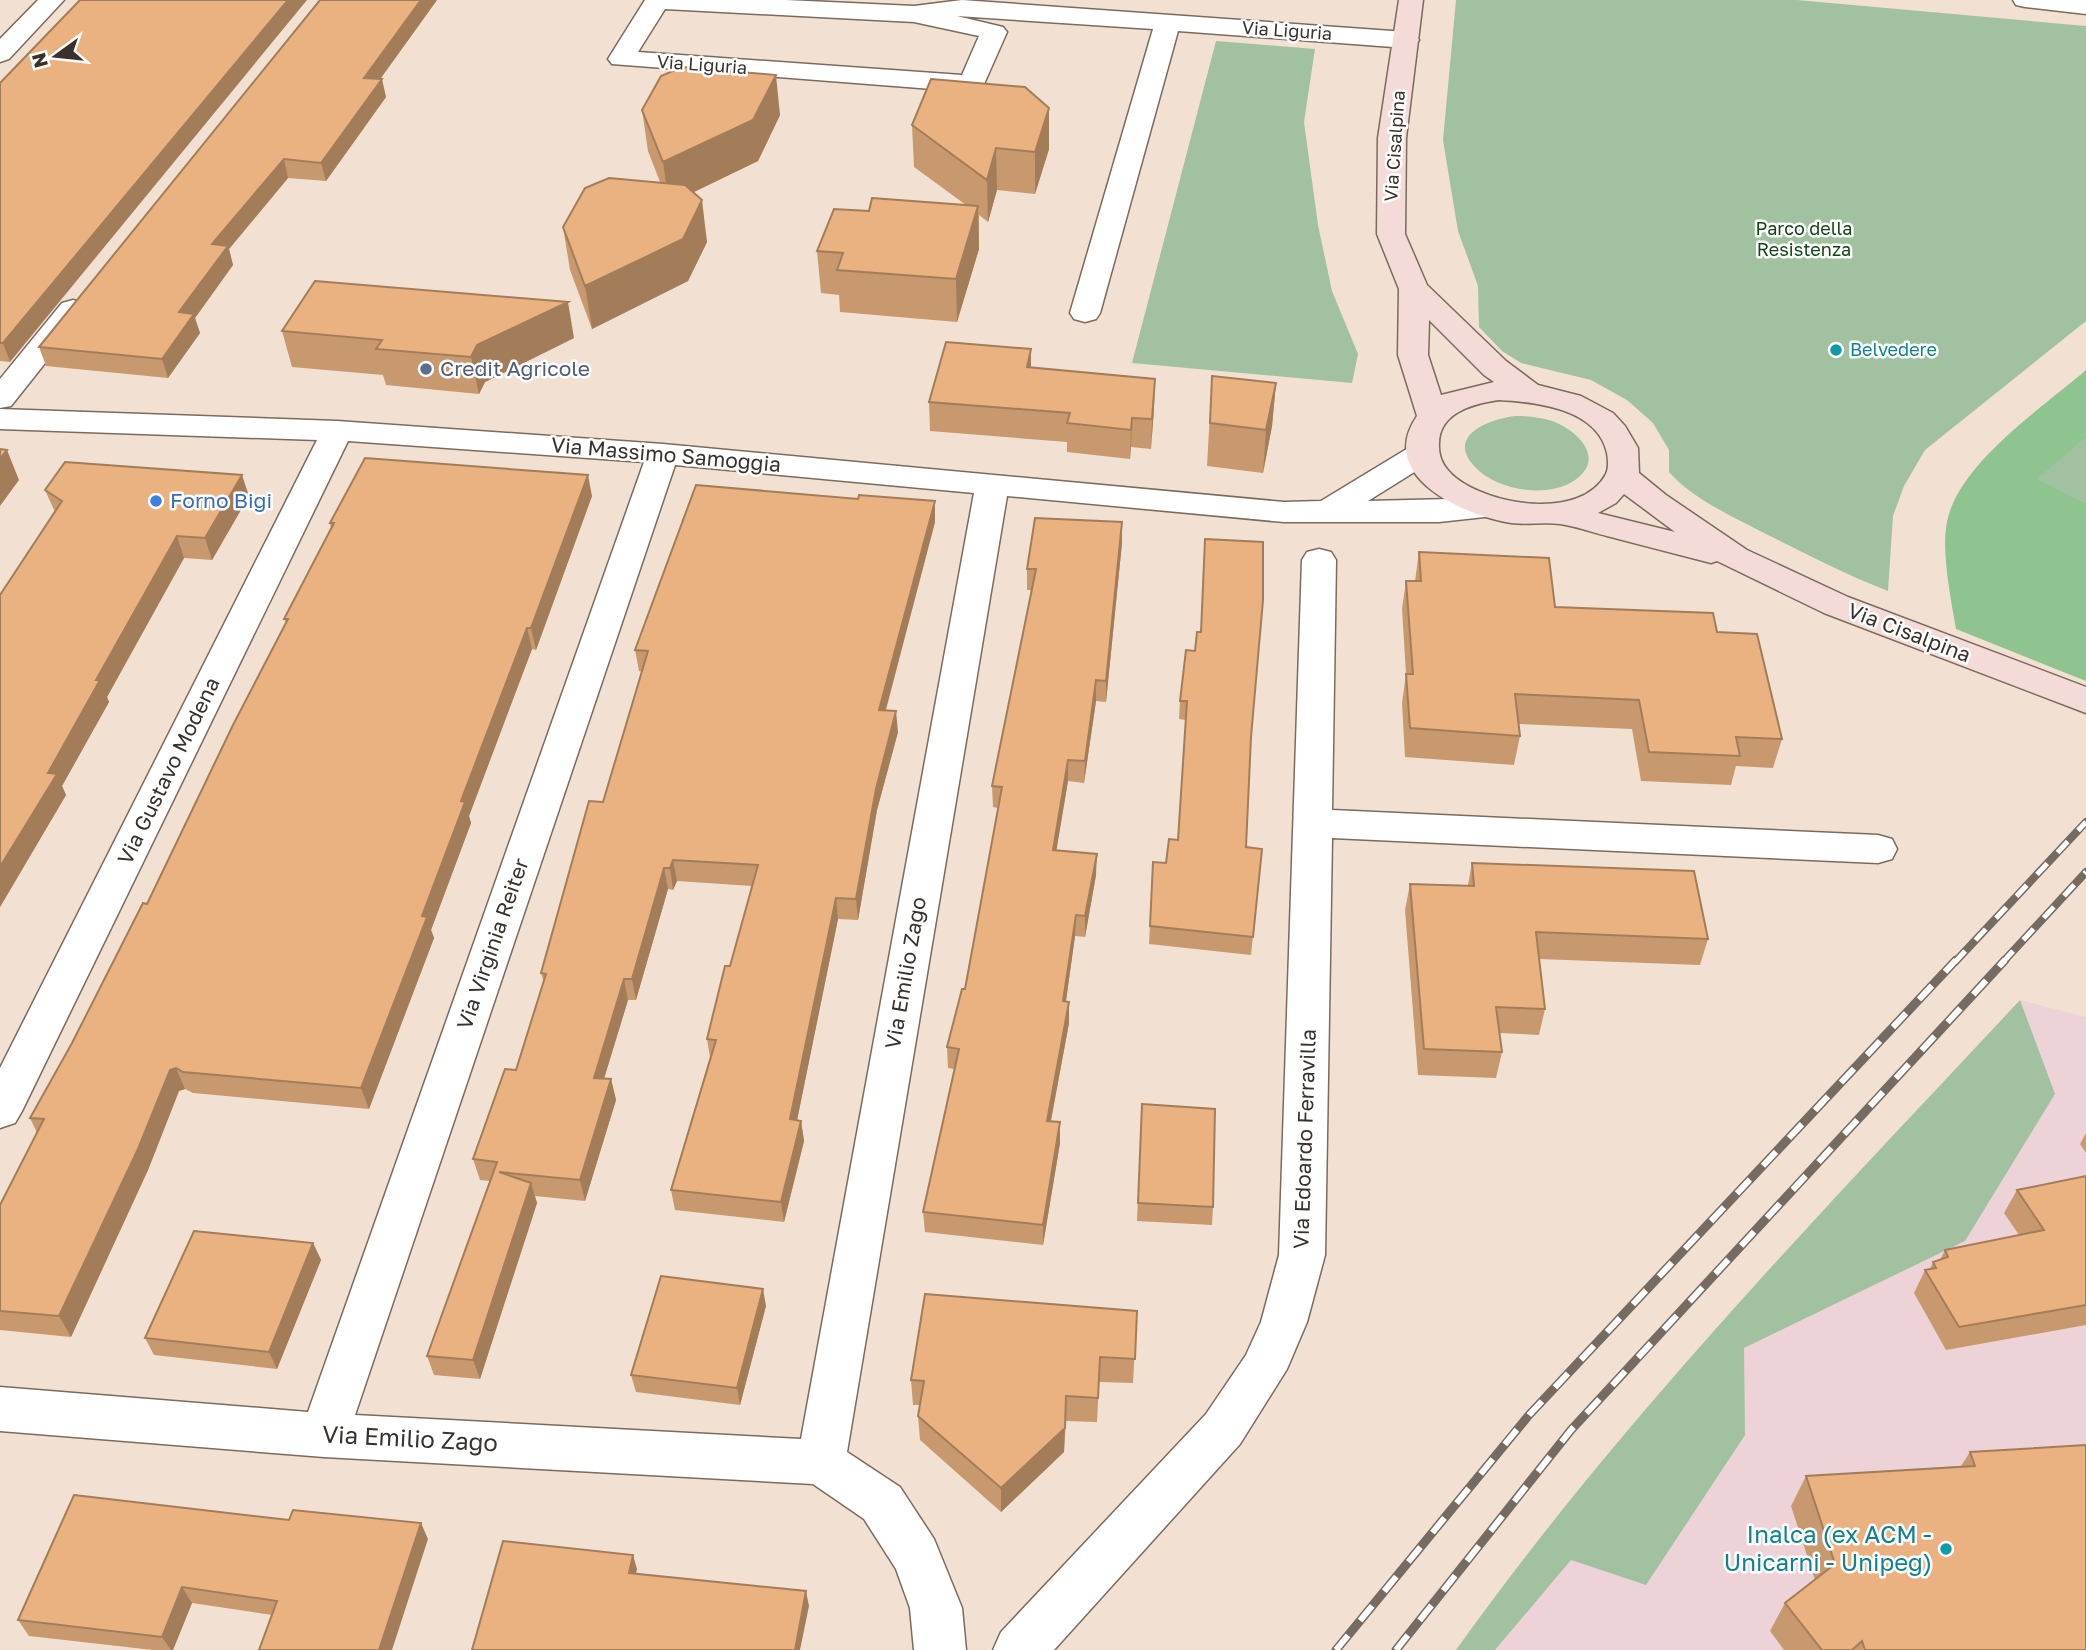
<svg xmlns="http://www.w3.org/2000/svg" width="2086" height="1650" font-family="'Golos Text',sans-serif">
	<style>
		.industrial { fill: #edd3d7 }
		.green { fill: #a2c1a1 }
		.forest { fill: #8fc38f }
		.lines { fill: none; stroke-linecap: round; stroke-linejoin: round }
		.street-casing { stroke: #7a6b5e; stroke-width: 3 }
		.secondary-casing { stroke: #7a6b5e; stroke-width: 3 }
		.street { fill: #fff; fill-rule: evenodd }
		.secondary { fill: #f4dbd7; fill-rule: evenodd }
		.rail-far1-casing { stroke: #756b62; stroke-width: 8 }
		.rail-casing { stroke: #756b62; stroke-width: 9 }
		.rail-far1 { stroke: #fff; stroke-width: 5; stroke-dasharray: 15; stroke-linecap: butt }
		.rail { stroke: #fff; stroke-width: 6; stroke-dasharray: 19; stroke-linecap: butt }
		.wall { fill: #c8996e }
		.shaded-wall { fill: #a37d5a }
		.building { fill: #e9b280; stroke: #a37d5a; stroke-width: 2 }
		.culture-dot { fill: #0f9aa8; stroke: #fff; stroke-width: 2.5 }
		.service-dot { fill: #5c6f8a; stroke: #fff; stroke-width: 2.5 }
		.shop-dot { fill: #3f7fe0; stroke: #fff; stroke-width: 2.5 }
		.labels { text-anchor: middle; stroke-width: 5; stroke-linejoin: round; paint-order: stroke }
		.far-street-label { font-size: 18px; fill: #38312c; stroke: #fff }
		.far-park-label { font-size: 18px; fill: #104615; stroke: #fff }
		.far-culture-label { font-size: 18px; fill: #0d838f; stroke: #fff; text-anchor: start }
		.service-label { font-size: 21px; fill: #4e5e75; stroke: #fff; text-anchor: start }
		.street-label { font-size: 21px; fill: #38312c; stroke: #fff }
		.shop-label { font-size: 21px; fill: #366cbe; stroke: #fff; text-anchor: start }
		.near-street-label { font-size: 24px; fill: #38312c; stroke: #fff }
		.near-culture-label { font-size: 24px; fill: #0d838f; stroke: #fff; text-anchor: end }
	</style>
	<rect width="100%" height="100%" fill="#f2e1d2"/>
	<path class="industrial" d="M 2020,1000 L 2086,1017 L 2086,1650 L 1495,1650 L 1678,1431 Z"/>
	<path class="green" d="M 1456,0 L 1797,0 L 2086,26 L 2086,321 L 1925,450 L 1904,486 L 1893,516 L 1888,591 C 1844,574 1802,552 1760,531 C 1728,514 1693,499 1669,472 L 1669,450 L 1653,423 L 1627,400 L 1591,380 L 1521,363 L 1502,351 L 1479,327 L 1478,286 L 1458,231 L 1443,140 Z
		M 1216,41 L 1315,49 L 1304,122 L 1318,225 L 1332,291 L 1358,354 L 1352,383 L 1132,363 Z
		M 1515,416 C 1527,416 1540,417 1552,421 C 1573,428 1604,454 1580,476 C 1555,500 1498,492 1475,467 C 1445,436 1489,419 1515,416 Z
		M 2086,438 L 2086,503 L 2036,479 Z
		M 2020,1000 L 2055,1094 L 1965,1241 L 1744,1348 L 1745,1435 L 1646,1585 L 1571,1560 L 1495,1650 L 1456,1650 C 1623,1416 1825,1209 2020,1000 Z"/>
	<path class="forest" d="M 2086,370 L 2086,438 L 2037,479 L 2086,503 L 2086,681 L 1956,629 C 1951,599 1941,552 1947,522 C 1958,464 2042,408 2086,370 Z"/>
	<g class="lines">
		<defs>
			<path id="street" d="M 38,0 L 64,0 L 9,59 L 0,62 L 0,39 Z
				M 645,0 L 786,0 L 914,6 L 962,0 L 1406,32 L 1415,35 L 1419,40 L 1415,45 L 1406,48 L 1178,31 L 1100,313 L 1096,319 L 1085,322 L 1074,319 L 1070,313 L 1153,29 L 957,16 L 1003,27 L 1007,32 L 984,84 L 980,90 L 971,92 L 612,64 L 608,59 ZM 665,9 L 914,22 L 979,36 L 962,75 L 638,52 Z
				M 2013,0 L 2086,0 L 2086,14 L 2025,7 L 2016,5 Z
				M 73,300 L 84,303 L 88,309 L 11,406 L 0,408 L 0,379 L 62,303 Z
				M 0,409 L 337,421 L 663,444 L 1284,502 L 1321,501 L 1410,447 L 1421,444 L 1432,447 L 1437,454 L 1432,461 L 1368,501 L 1491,498 L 1503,501 L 1508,508 L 1503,515 L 1439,522 L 1284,522 L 1007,496 L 847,1452 L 900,1487 L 934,1539 L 962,1608 L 966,1650 L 914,1650 L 910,1608 L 896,1569 L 864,1519 L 813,1484 L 324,1457 L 0,1431 L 0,1387 L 308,1412 L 644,462 L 348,441 L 22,1111 L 15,1123 L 0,1128 L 0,1068 L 317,440 L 0,429 ZM 675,465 L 974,493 L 801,1439 L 355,1415 Z
				M 1319,549 L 1331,552 L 1336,560 L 1332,810 L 1878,835 L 1892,839 L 1897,849 L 1892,859 L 1878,863 L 1332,838 L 1325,1255 L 1307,1322 L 1287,1369 L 1240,1444 L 1054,1650 L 993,1650 L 1001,1632 L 1206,1414 L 1246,1355 L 1261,1322 L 1279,1255 L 1302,560 L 1307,552 Z"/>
			<path id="secondary" d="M 1399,0 L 1423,0 L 1406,138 L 1405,234 L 1427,285 L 1506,361 L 1538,385 L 1581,396 L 1613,413 L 1625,426 L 1638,448 L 1639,473 L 1666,495 L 1747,550 L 1848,597 L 2086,687 L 2086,713 L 1824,613 L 1717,561 L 1711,563 C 1676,554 1641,545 1607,536 C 1591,532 1575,526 1560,524 C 1544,522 1527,525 1511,523 C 1464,515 1375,477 1417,416 L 1398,355 L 1399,289 L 1377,234 L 1378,138 ZM 1429,320 L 1484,375 L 1494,382 L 1441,395 L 1428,355 ZM 1499,400 C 1535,402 1597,408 1607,453 C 1608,459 1609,468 1606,474 C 1581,521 1490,505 1456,478 C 1446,470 1439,460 1439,447 C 1437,413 1472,404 1499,400 ZM 1624,494 L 1675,532 L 1598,513 L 1616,503 Z"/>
		</defs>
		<use href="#street" class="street-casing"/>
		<use href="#secondary" class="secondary-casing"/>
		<use href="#street" class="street"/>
		<use href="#secondary" class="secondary"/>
		<defs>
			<path id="rail-far1" d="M 1955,962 L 2086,822
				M 2003,962 L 2086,872"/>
			<path id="rail" d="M 1336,1650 L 1529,1415 L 1956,960
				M 1396,1650 L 1571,1430 L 2005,960"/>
		</defs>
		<use href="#rail-far1" class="rail-far1-casing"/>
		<use href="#rail" class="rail-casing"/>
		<use href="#rail-far1" class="rail-far1"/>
		<use href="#rail" class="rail"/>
	</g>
	<path class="wall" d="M 437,0 L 380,79 L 386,97 L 326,181 L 288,178 L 229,249 L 233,265 L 195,318 L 200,333 L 168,378 L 46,366 L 39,347 Z
		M 0,83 L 10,362 L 0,361 Z
		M 1049,108 L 1049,149 L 1035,194 L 997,190 L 988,222 L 979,215 L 979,249 L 957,322 L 840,312 L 839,295 L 821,293 L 817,251 L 869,211 L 966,205 L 914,167 L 912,125 Z
		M 642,110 L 780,115 L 758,161 L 694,192 L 707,242 L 688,281 L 592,329 L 570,270 L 563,227 L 660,182 L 648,151 Z
		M 282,331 L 574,338 L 485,382 L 479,394 L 386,385 L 383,375 L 292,367 Z
		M 1031,368 L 1154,408 L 1151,449 L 1131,447 L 1130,459 L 1067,452 L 1067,442 L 930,431 L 929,402 Z
		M 1212,376 L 1276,383 L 1272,426 L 1263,473 L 1207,466 Z
		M 45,490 L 249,496 L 212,560 L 184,558 L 107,697 L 109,702 L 62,786 L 66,795 L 0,907 L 55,512 Z
		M 592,496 L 536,650 L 532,649 L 469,816 L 471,823 L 431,930 L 434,938 L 369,1109 L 193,1093 L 185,1089 L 179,1091 L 148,1170 L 71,1337 L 0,1330 L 0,1205 L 37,1133 L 30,1118 L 72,1043 L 147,904 L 286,623 L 284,619 L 331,528 L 330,523 Z
		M 858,499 L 935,501 L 935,522 L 886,710 L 898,732 L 877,810 L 858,920 L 838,919 L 797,1120 L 801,1121 L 804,1141 L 784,1222 L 675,1210 L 671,1190 L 710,1057 L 707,1039 L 730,966 L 752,886 L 677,881 L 673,890 L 668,889 L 636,1000 L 628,1000 L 604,1079 L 611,1079 L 616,1100 L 585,1201 L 535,1196 L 537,1203 L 480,1379 L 434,1375 L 427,1356 L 490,1181 L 480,1180 L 473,1159 L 516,1070 L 544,983 L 541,973 L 603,802 L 642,672 L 639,671 L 635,650 Z
		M 1122,522 L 1122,543 L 1106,702 L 1096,701 L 1084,783 L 1068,781 L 1056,850 L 1096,875 L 1085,937 L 1075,936 L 1066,1001 L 1069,1002 L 1069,1023 L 1051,1121 L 1060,1143 L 1043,1245 L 925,1232 L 923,1212 L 954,1069 L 948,1068 L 947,1047 L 965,989 L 998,808 L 993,807 L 992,786 L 1032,590 L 1027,590 L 1027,569 Z
		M 1419,552 L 1555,607 L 1717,632 L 1782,739 L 1773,768 L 1736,766 L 1731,785 L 1641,781 L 1632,729 L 1519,724 L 1520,736 L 1514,765 L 1405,757 L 1402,703 L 1406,674 L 1402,609 L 1406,581 L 1415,581 Z
		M 1195,651 L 1251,737 L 1246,847 L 1262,849 L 1251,955 L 1149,944 L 1153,862 L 1166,863 L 1178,840 L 1186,720 L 1179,719 L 1180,701 Z
		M 1472,863 L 1708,939 L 1700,965 L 1539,959 L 1545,1009 L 1539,1035 L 1500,1033 L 1502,1052 L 1496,1078 L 1418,1075 L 1405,910 L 1410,884 L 1468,885 Z
		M 1142,1104 L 1213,1207 L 1212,1225 L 1137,1221 Z
		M 2086,1133 L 2086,1153 L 2080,1144 Z
		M 2086,1176 L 2086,1325 L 1946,1350 L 1914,1293 L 1925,1270 L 1930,1269 L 1933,1262 L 1940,1260 L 1945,1250 L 2019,1235 L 2004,1213 L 2017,1190 Z
		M 313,1243 L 321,1260 L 277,1369 L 154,1355 L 145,1338 Z
		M 766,1306 L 740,1405 L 636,1392 L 631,1375 Z
		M 1137,1311 L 1133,1383 L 1099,1382 L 1097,1422 L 1066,1421 L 1064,1452 L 1001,1512 L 920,1440 L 918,1416 L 920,1405 L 913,1405 L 911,1380 Z
		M 1970,1452 L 2086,1650 L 1784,1650 L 1770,1631 L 1785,1603 L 1815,1580 L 1791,1506 L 1806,1476 L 1961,1466 Z
		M 74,1495 L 428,1539 L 272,1615 L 192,1603 L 173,1650 L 153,1650 L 29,1636 L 18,1620 Z"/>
	<path class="shaded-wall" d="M 288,0 L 307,0 L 10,362 L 3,343 Z
		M 421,0 L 437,0 L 368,96 L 364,78 Z
		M 776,75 L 780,115 L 758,161 L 669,204 L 663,162 Z
		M 382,79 L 386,97 L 326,181 L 321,163 Z
		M 1049,108 L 1049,149 L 1035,194 L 1035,152 Z
		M 996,148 L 997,190 L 988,222 L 987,180 Z
		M 284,159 L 288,178 L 229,249 L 233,265 L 195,318 L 200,333 L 168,378 L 162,359 L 179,312 L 212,244 Z
		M 702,200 L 707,242 L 688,281 L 592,329 L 585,286 Z
		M 978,206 L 979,249 L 957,322 L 956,279 Z
		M 568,302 L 574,338 L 485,382 L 479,394 L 471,357 L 477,345 Z
		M 1031,349 L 1031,378 L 1027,367 Z
		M 1155,379 L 1154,408 L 1151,449 L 1152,419 Z
		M 1276,383 L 1272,426 L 1263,473 L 1266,430 Z
		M 1132,418 L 1131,447 L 1130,459 L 1131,430 Z
		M 0,449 L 7,450 L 19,480 L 0,506 Z
		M 242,475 L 249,496 L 212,560 L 205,538 Z
		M 588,475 L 592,496 L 536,650 L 531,628 Z
		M 935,501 L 935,522 L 880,731 L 879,710 Z
		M 1122,522 L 1122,543 L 1106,702 L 1106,681 Z
		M 177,536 L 184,558 L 107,697 L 109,702 L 62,786 L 66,795 L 0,907 L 0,867 L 96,680 Z
		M 527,628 L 532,649 L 469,816 L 471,823 L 431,930 L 434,938 L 369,1109 L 361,1088 L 422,916 L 461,801 Z
		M 1096,680 L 1096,701 L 1084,783 L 1085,761 Z
		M 896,711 L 898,732 L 877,810 L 858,920 L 856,899 L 876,789 Z
		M 1068,760 L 1068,781 L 1053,871 L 1053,850 Z
		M 1097,854 L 1096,875 L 1085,937 L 1085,916 Z
		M 673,860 L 677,881 L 673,890 L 670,868 Z
		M 664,868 L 668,889 L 636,1000 L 632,979 Z
		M 836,898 L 838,919 L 793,1140 L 790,1119 Z
		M 1076,915 L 1075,936 L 1063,1022 L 1063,1001 Z
		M 624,979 L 628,1000 L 598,1098 L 594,1078 Z
		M 1069,1002 L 1069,1023 L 1047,1141 L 1047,1121 Z
		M 176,1068 L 185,1089 L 179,1091 L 148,1170 L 71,1337 L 59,1316 L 170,1070 Z
		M 611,1079 L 616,1100 L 585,1201 L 580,1180 Z
		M 801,1121 L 804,1141 L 784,1222 L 781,1202 Z
		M 1060,1122 L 1060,1143 L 1043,1245 L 1043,1225 Z
		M 531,1183 L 537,1203 L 480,1379 L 473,1360 Z
		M 313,1243 L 321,1260 L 277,1369 L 269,1352 Z
		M 763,1289 L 766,1306 L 740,1405 L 737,1388 Z
		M 1066,1396 L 1064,1452 L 1001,1512 L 1001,1488 Z
		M 421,1523 L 428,1539 L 392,1650 L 379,1650 Z
		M 633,1555 L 637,1569 L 633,1588 L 629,1573 Z
		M 182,1587 L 192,1603 L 173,1650 L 171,1650 L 162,1637 Z
		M 806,1591 L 809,1606 L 800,1650 L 795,1650 Z"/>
	<path class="building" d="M 80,0 L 288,0 L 3,343 L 0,343 L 0,83 Z
		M 320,0 L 421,0 L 364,78 L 382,79 L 321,163 L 284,159 L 212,244 L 228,246 L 179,312 L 194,314 L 162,359 L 39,347 Z
		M 682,67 L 776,75 L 753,120 L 663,162 L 642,110 L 661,76 Z
		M 931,79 L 1025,87 L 1049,108 L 1035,152 L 996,148 L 987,180 L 912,125 Z
		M 609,178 L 685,185 L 702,200 L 683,239 L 585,286 L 563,227 L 585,188 Z
		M 872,198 L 978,206 L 956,279 L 837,270 L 843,253 L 817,251 L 834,209 L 869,211 Z
		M 315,281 L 568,302 L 477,345 L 471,357 L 376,349 L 382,340 L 282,331 Z
		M 946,342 L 1031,349 L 1027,367 L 1155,379 L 1152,419 L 1132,418 L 1131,430 L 1067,423 L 1070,413 L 929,402 Z
		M 1212,376 L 1276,383 L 1266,430 L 1210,423 Z
		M 0,449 L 7,450 L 0,459 Z
		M 365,458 L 588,475 L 531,628 L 527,628 L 461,801 L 465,802 L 422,916 L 427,917 L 361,1088 L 183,1072 L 176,1068 L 170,1070 L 138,1149 L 59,1316 L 0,1311 L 0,1205 L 44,1119 L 30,1118 L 72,1043 L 143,903 L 147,904 L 233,725 L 288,619 L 284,619 L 334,523 L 330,523 Z
		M 65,462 L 242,475 L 205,538 L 177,536 L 96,680 L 100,680 L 48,773 L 57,774 L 0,867 L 0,595 L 62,501 L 45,490 Z
		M 696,485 L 858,499 L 859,495 L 935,501 L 879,710 L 896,711 L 876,789 L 856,899 L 836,898 L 790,1119 L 801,1121 L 781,1202 L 671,1190 L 716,1040 L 707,1039 L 725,966 L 730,966 L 758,865 L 673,860 L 670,868 L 664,868 L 632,979 L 624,979 L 594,1078 L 611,1079 L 580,1180 L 499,1172 L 531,1183 L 473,1360 L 427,1356 L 497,1162 L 473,1159 L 505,1069 L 516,1070 L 546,974 L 541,973 L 589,801 L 603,802 L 648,651 L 635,650 Z
		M 1035,518 L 1122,522 L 1106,681 L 1096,680 L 1085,761 L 1068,760 L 1053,850 L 1097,854 L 1085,916 L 1076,915 L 1063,1001 L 1069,1002 L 1047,1121 L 1060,1122 L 1043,1225 L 923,1212 L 959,1049 L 947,1047 L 962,989 L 965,989 L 1002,787 L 992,786 L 1036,569 L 1027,569 Z
		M 1205,539 L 1263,542 L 1263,600 L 1251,737 L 1246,847 L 1262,849 L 1253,937 L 1150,926 L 1153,862 L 1166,863 L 1169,839 L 1178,840 L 1187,701 L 1180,701 L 1186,650 L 1195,651 L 1197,632 L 1201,632 Z
		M 1419,552 L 1549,558 L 1555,607 L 1713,613 L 1717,632 L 1757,634 L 1782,739 L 1736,737 L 1740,756 L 1649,752 L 1639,700 L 1515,694 L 1520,736 L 1410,728 L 1406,674 L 1413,674 L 1406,581 L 1421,581 Z
		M 1472,863 L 1694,871 L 1708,939 L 1536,932 L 1545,1009 L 1496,1007 L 1502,1052 L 1424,1049 L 1410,884 L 1474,886 Z
		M 1142,1104 L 1215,1109 L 1213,1207 L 1138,1203 Z
		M 2086,1176 L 2086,1305 L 1959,1327 L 1925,1270 L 1936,1268 L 1933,1262 L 1948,1257 L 1945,1250 L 2044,1230 L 2017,1190 Z
		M 194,1231 L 313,1243 L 269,1352 L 145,1338 Z
		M 661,1276 L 763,1289 L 737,1388 L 631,1375 Z
		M 925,1294 L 1137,1311 L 1135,1359 L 1100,1357 L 1098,1398 L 1066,1396 L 1065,1428 L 1001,1488 L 918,1416 L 924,1381 L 911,1380 Z
		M 2086,1445 L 2086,1650 L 1865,1650 L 1862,1641 L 1852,1650 L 1822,1650 L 1785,1603 L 1835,1564 L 1806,1476 L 1975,1466 L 1970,1452 Z
		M 74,1495 L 289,1520 L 293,1510 L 421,1523 L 379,1650 L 259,1650 L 277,1601 L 182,1587 L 162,1637 L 18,1620 Z
		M 503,1541 L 633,1555 L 629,1573 L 806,1591 L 795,1650 L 472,1650 Z"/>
	<g class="culture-dot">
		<circle cx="1836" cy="350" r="7"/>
		<circle cx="1946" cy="1549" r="7"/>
	</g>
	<circle class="service-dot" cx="426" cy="369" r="7"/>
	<circle class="shop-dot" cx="156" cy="501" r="7"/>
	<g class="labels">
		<g class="far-street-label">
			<text transform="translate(1287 31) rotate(4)" y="6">Via Liguria</text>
			<text transform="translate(702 65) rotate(4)" y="6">Via Liguria</text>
			<text transform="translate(1395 146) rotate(-86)" y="6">Via Cisalpina</text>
		</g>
		<g class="far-park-label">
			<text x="1804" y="235">Parco della<tspan x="1804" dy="21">Resistenza</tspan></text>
		</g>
		<g class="far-culture-label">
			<text x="1850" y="356">Belvedere</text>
		</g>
		<g class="service-label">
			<text x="440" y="376">Credit Agricole</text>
		</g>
		<g class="street-label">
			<text transform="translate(666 455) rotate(5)" y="7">Via Massimo Samoggia</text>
			<text transform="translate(1909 633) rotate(21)" y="7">Via Cisalpina</text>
			<text transform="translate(169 771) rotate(-64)" y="7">Via Gustavo Modena</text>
			<text transform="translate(493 944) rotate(-71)" y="7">Via Virginia Reiter</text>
			<text transform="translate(906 973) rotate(-80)" y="7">Via Emilio Zago</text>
			<text transform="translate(1305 1139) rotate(-88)" y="7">Via Edoardo Ferravilla</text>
		</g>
		<g class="shop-label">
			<text x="170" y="508">Forno Bigi</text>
		</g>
		<g class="near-street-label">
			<text transform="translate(410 1439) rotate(3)" y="8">Via Emilio Zago</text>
		</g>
		<g class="near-culture-label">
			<text x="1932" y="1543">Inalca (ex ACM -<tspan x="1932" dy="28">Unicarni - Unipeg)</tspan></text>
		</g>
	</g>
	<g transform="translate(56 56) rotate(255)" stroke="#ffffff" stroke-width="5" paint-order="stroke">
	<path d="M0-5L12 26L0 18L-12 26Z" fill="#38312c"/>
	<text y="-10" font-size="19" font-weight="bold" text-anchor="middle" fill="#38312c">N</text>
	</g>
</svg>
